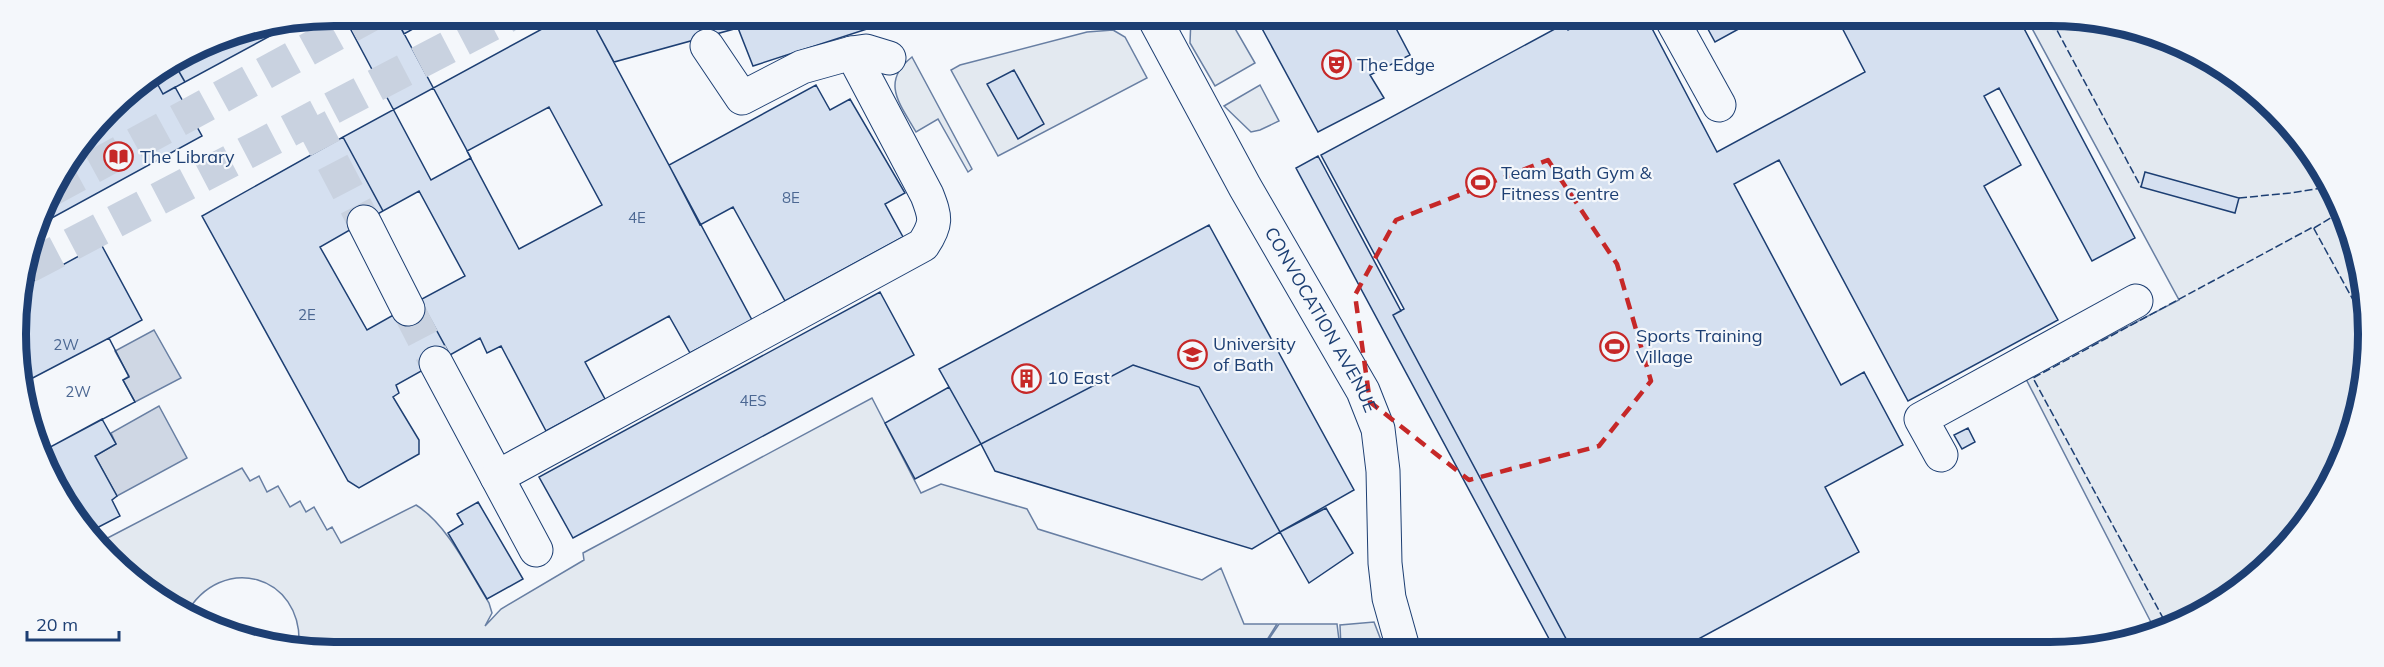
<svg xmlns="http://www.w3.org/2000/svg" width="2384" height="667" font-family="Mulish,sans-serif">
	<style>
		.green { fill: #e3e9f0; stroke: #687fa3; stroke-width: 1.5 }
		.water { fill: #cfd7e4; stroke: #687fa3; stroke-width: 1.5 }
		.building { fill: #d5e0f0; stroke: #1d3f73; stroke-width: 1.5; fill-rule: evenodd }
		.lines { fill: none; stroke-linecap: round; stroke-linejoin: round }
		.minor-tunnel { stroke: #c9d2e0; stroke-width: 33; stroke-dasharray: 33 16; stroke-linecap: butt }
		.minor-casing { stroke: #1d3f73; stroke-width: 35 }
		.minor { stroke: #f4f7fb; stroke-width: 33 }
		.fence { stroke: #1d3f73; stroke-width: 1.5; stroke-dasharray: 8 3; stroke-linecap: butt }
		.marked { fill: none; stroke: #c62828; stroke-width: 4.5; stroke-dasharray: 12 8; stroke-linejoin: round }
		.labels { text-anchor: middle; stroke-width: 4.5; stroke-linejoin: round; paint-order: stroke }
		.number-label { font-size: 15px; fill: #4b6792 }
		.poi-label { font-size: 18px; fill: #1d3f73; stroke: #f4f7fb; text-anchor: start }
		.street-label { font-size: 18px; fill: #1d3f73; stroke: #f4f7fb }
		.rim { fill: none; stroke: #1d3f73; stroke-width: 8 }
	</style>
	<rect width="100%" height="100%" fill="#f4f7fb"/>
	<path class="green" d="M 1191,18 L 1229,18 L 1255,63 L 1215,86 L 1190,43 Z
		M 2028,21 L 2112,21 L 2227,68 L 2315,156 L 2363,271 L 2363,395 L 2326,492 L 2261,573 L 2173,628 L 2156,632 L 2026,379 L 2179,300 Z
		M 1113,30 L 1125,37 L 1147,78 L 998,156 L 951,70 L 960,65 L 1087,32 Z
		M 912,57 L 972,169 L 968,172 L 938,119 L 916,132 C 900,104 880,82 912,57 Z
		M 1260,85 L 1279,121 L 1260,130 L 1251,132 L 1224,106 Z
		M 872,398 L 921,493 L 941,484 L 1027,509 L 1038,529 L 1202,580 L 1221,568 L 1244,624 L 1277,624 L 1262,648 L 299,646 C 303,574 221,552 186,614 L 174,609 L 98,543 L 242,468 L 250,481 L 259,476 L 267,492 L 278,486 L 290,507 L 300,501 L 306,512 L 314,507 L 327,530 L 332,527 L 341,543 L 416,505 C 448,525 469,571 489,603 L 492,613 L 485,626 L 501,609 L 584,560 L 583,553 Z
		M 1374,622 L 1384,648 L 1341,648 L 1340,625 Z
		M 1279,624 L 1337,624 L 1340,648 L 1263,648 Z"/>
	<path class="water" d="M 154,330 L 181,378 L 135,402 L 123,380 L 129,376 L 115,351 Z
		M 159,406 L 187,458 L 117,496 L 95,456 L 116,444 L 111,433 Z"/>
	<path class="building" d="M 343,15 L 394,15 L 471,158 L 431,180 Z
		M 394,15 L 438,15 L 404,34 Z
		M 566,16 L 589,16 L 752,320 L 690,353 L 669,316 L 585,362 L 605,399 L 546,431 L 501,346 L 487,353 L 480,338 L 450,355 L 420,300 L 465,276 L 419,191 L 383,211 L 343,137 ZM 549,107 L 602,205 L 519,249 L 467,151 Z
		M 589,16 L 904,17 L 753,66 L 738,28 L 614,62 Z
		M 1262,18 L 1391,19 L 1410,55 L 1370,75 L 1384,98 L 1318,132 L 1259,23 Z
		M 1589,19 L 1647,19 L 1717,152 L 1865,72 L 1838,20 L 2020,21 L 2135,238 L 2092,261 L 1999,88 L 1984,96 L 2021,165 L 1984,186 L 2058,320 L 1908,401 L 1779,160 L 1734,184 L 1841,385 L 1864,372 L 1903,445 L 1825,487 L 1859,552 L 1680,649 L 1571,648 L 1393,315 L 1404,309 L 1321,155 L 1564,24 L 1568,30 Z
		M 1703,20 L 1755,20 L 1715,42 Z
		M 294,23 L 185,82 L 174,63 L 212,39 Z
		M 174,63 L 185,82 L 163,94 L 153,76 Z
		M 1014,70 L 1044,124 L 1018,139 L 987,84 Z
		M 153,76 L 163,94 L 175,87 L 202,136 L 39,225 L 48,192 L 123,94 Z
		M 816,85 L 830,110 L 850,99 L 905,193 L 885,204 L 903,237 L 785,301 L 733,207 L 700,225 L 669,165 Z
		M 343,137 L 383,211 L 320,247 L 367,330 L 420,300 L 450,355 L 396,385 L 399,393 L 393,397 L 419,440 L 419,454 L 359,488 L 348,481 L 202,216 Z
		M 1318,156 L 1401,311 L 1393,315 L 1571,648 L 1554,648 L 1296,168 Z
		M 2145,172 L 2239,198 L 2235,213 L 2141,187 Z
		M 1209,225 L 1354,490 L 1280,532 L 1199,387 L 1133,365 L 981,444 L 939,369 Z
		M 101,244 L 142,320 L 109,338 L 129,377 L 123,380 L 135,402 L 41,452 L 32,435 L 16,312 L 22,287 Z
		M 880,292 L 914,355 L 573,538 L 539,477 Z
		M 109,338 L 129,377 L 123,380 L 135,402 L 41,452 L 32,435 L 25,382 Z
		M 1133,365 L 1199,387 L 1280,532 L 1252,549 L 995,471 L 981,444 Z
		M 949,387 L 981,444 L 915,479 L 885,423 Z
		M 102,419 L 116,444 L 95,456 L 117,496 L 112,500 L 120,516 L 87,533 L 81,528 L 41,452 Z
		M 1968,428 L 1975,442 L 1962,449 L 1954,435 Z
		M 478,502 L 523,579 L 487,599 L 448,533 L 463,524 L 457,514 Z
		M 1326,508 L 1353,553 L 1309,583 L 1280,532 Z"/>
	<g class="lines">
		<path class="minor-tunnel" d="M 310,119 L 364,222
			M 49,191 L 371,15
			M 28,267 L 508,16
			M 408,309 L 436,363"/>
		<defs>
			<g id="minor">
				<path id="s1" d="M 1154,18 L 1245,187 L 1363,391 L 1378,429 L 1383,471 L 1385,563 L 1389,598 L 1403,648"/>
				<path d="M 1672,20 L 1719,105"/>
				<path d="M 707,46 L 742,98 L 802,67 L 852,53 L 866,51 L 889,58"/>
				<path d="M 364,222 L 408,309"/>
				<path d="M 436,363 L 536,550"/>
				<path d="M 1941,455 L 1921,419 L 2136,301"/>
				<path d="M 497,477 L 923,245 C 937,224 936,218 927,195 L 852,53"/>
			</g>
		</defs>
		<use href="#minor" class="minor-casing"/>
		<use href="#minor" class="minor"/>
		<path class="fence" d="M 2052,21 L 2141,187
			M 2239,198 L 2290,193 L 2328,187
			M 2314,228 L 2339,213
			M 2169,629 L 2033,378 L 2313,227 L 2363,318"/>
	</g>
	<path class="marked" d="M 1548,160 L 1617,264 L 1651,381 L 1599,446 L 1469,480 L 1370,402 L 1355,295 L 1396,220 Z"/>
	<defs>
		<symbol id="theatre-ring" viewBox="-11 -11 22 22"><circle r="9.5" fill="#f4f7fb" stroke="#c62828" stroke-width="1.5"/><path d="M-5-5.5Q0-4 5-5.5V0Q5 5 0 6Q-5 5-5 0ZM-3.3-2.5H-1v1.5H-3.3ZM1-2.5H3.3v1.5H1ZM-2.8 1Q0 5.5 2.8 1Z" fill="#c62828"/></symbol>
		<symbol id="library-ring" viewBox="-11 -11 22 22"><circle r="9.5" fill="#f4f7fb" stroke="#c62828" stroke-width="1.5"/><path d="M-6-4Q-3-5.5-.7-3.5V5Q-3 3-6 4ZM6-4Q3-5.5 .7-3.5V5Q3 3 6 4Z" fill="#c62828"/></symbol>
		<symbol id="stadium-ring" viewBox="-11 -11 22 22"><circle r="9.5" fill="#f4f7fb" stroke="#c62828" stroke-width="1.5"/><path d="M0-5a6.5 5 0 1 0 0 10a6.5 5 0 1 0 0-10ZM-3.5-1.8h7v3.6h-7Z" fill="#c62828"/></symbol>
		<symbol id="university-ring" viewBox="-11 -11 22 22"><circle r="9.5" fill="#f4f7fb" stroke="#c62828" stroke-width="1.5"/><path d="M0-5L7-2L0 1L-7-2ZM-4 1L0 2.5L4 1V4Q0 6-4 4Z" fill="#c62828"/></symbol>
		<symbol id="building-ring" viewBox="-11 -11 22 22"><circle r="9.5" fill="#f4f7fb" stroke="#c62828" stroke-width="1.5"/><path d="M-4-6H4V6H1V3H-1V6H-4ZM-2.5-4.3h1.7v1.8h-1.7ZM.8-4.3h1.7v1.8H.8ZM-2.5-1h1.7V.8h-1.7ZM.8-1h1.7V.8H.8Z" fill="#c62828"/></symbol>
	</defs>
	<g fill-rule="evenodd">
		<use href="#theatre-ring" x="1320" y="48" width="33" height="33"/>
		<use href="#library-ring" x="102" y="140" width="33" height="33"/>
		<use href="#stadium-ring" x="1464" y="166" width="33" height="33"/>
		<use href="#stadium-ring" x="1598" y="330" width="33" height="33"/>
		<use href="#university-ring" x="1176" y="338" width="33" height="33"/>
		<use href="#building-ring" x="1010" y="362" width="33" height="33"/>
	</g>
	<g class="labels">
		<g class="number-label">
			<text x="791" y="203">8E</text>
			<text x="637" y="223">4E</text>
			<text x="307" y="320">2E</text>
			<text x="66" y="350">2W</text>
			<text x="78" y="397">2W</text>
			<text x="753" y="406">4ES</text>
		</g>
		<g class="poi-label">
			<text x="1357" y="71">The Edge</text>
			<text x="140" y="163">The Library</text>
			<text x="1501" y="179">Team Bath Gym &amp;<tspan x="1501" dy="21">Fitness Centre</tspan></text>
			<text x="1636" y="342">Sports Training<tspan x="1636" dy="21">Village</tspan></text>
			<text x="1213" y="350">University<tspan x="1213" dy="21">of Bath</tspan></text>
			<text x="1047" y="384">10 East</text>
		</g>
		<g class="street-label">
			<text dy="6" stroke="none"><textPath href="#s1" startOffset="345">CONVOCATION AVENUE</textPath></text>
		</g>
	</g>
	<path d="M0 0H2384V667H0ZM334 26H2050A308 308 0 0 1 2358 334V334A308 308 0 0 1 2050 642H334A308 308 0 0 1 26 334V334A308 308 0 0 1 334 26Z" fill="#f4f7fb" fill-rule="evenodd"/>
	<path class="rim" d="M334 26H2050A308 308 0 0 1 2358 334V334A308 308 0 0 1 2050 642H334A308 308 0 0 1 26 334V334A308 308 0 0 1 334 26Z"/>
	<path d="M27 631v9h92v-9" fill="none" stroke="#1d3f73" stroke-width="3"/>
	<text x="36" y="631" font-size="18" fill="#1d3f73" stroke="#f4f7fb" stroke-width="4.5" paint-order="stroke">20 m</text>
</svg>
